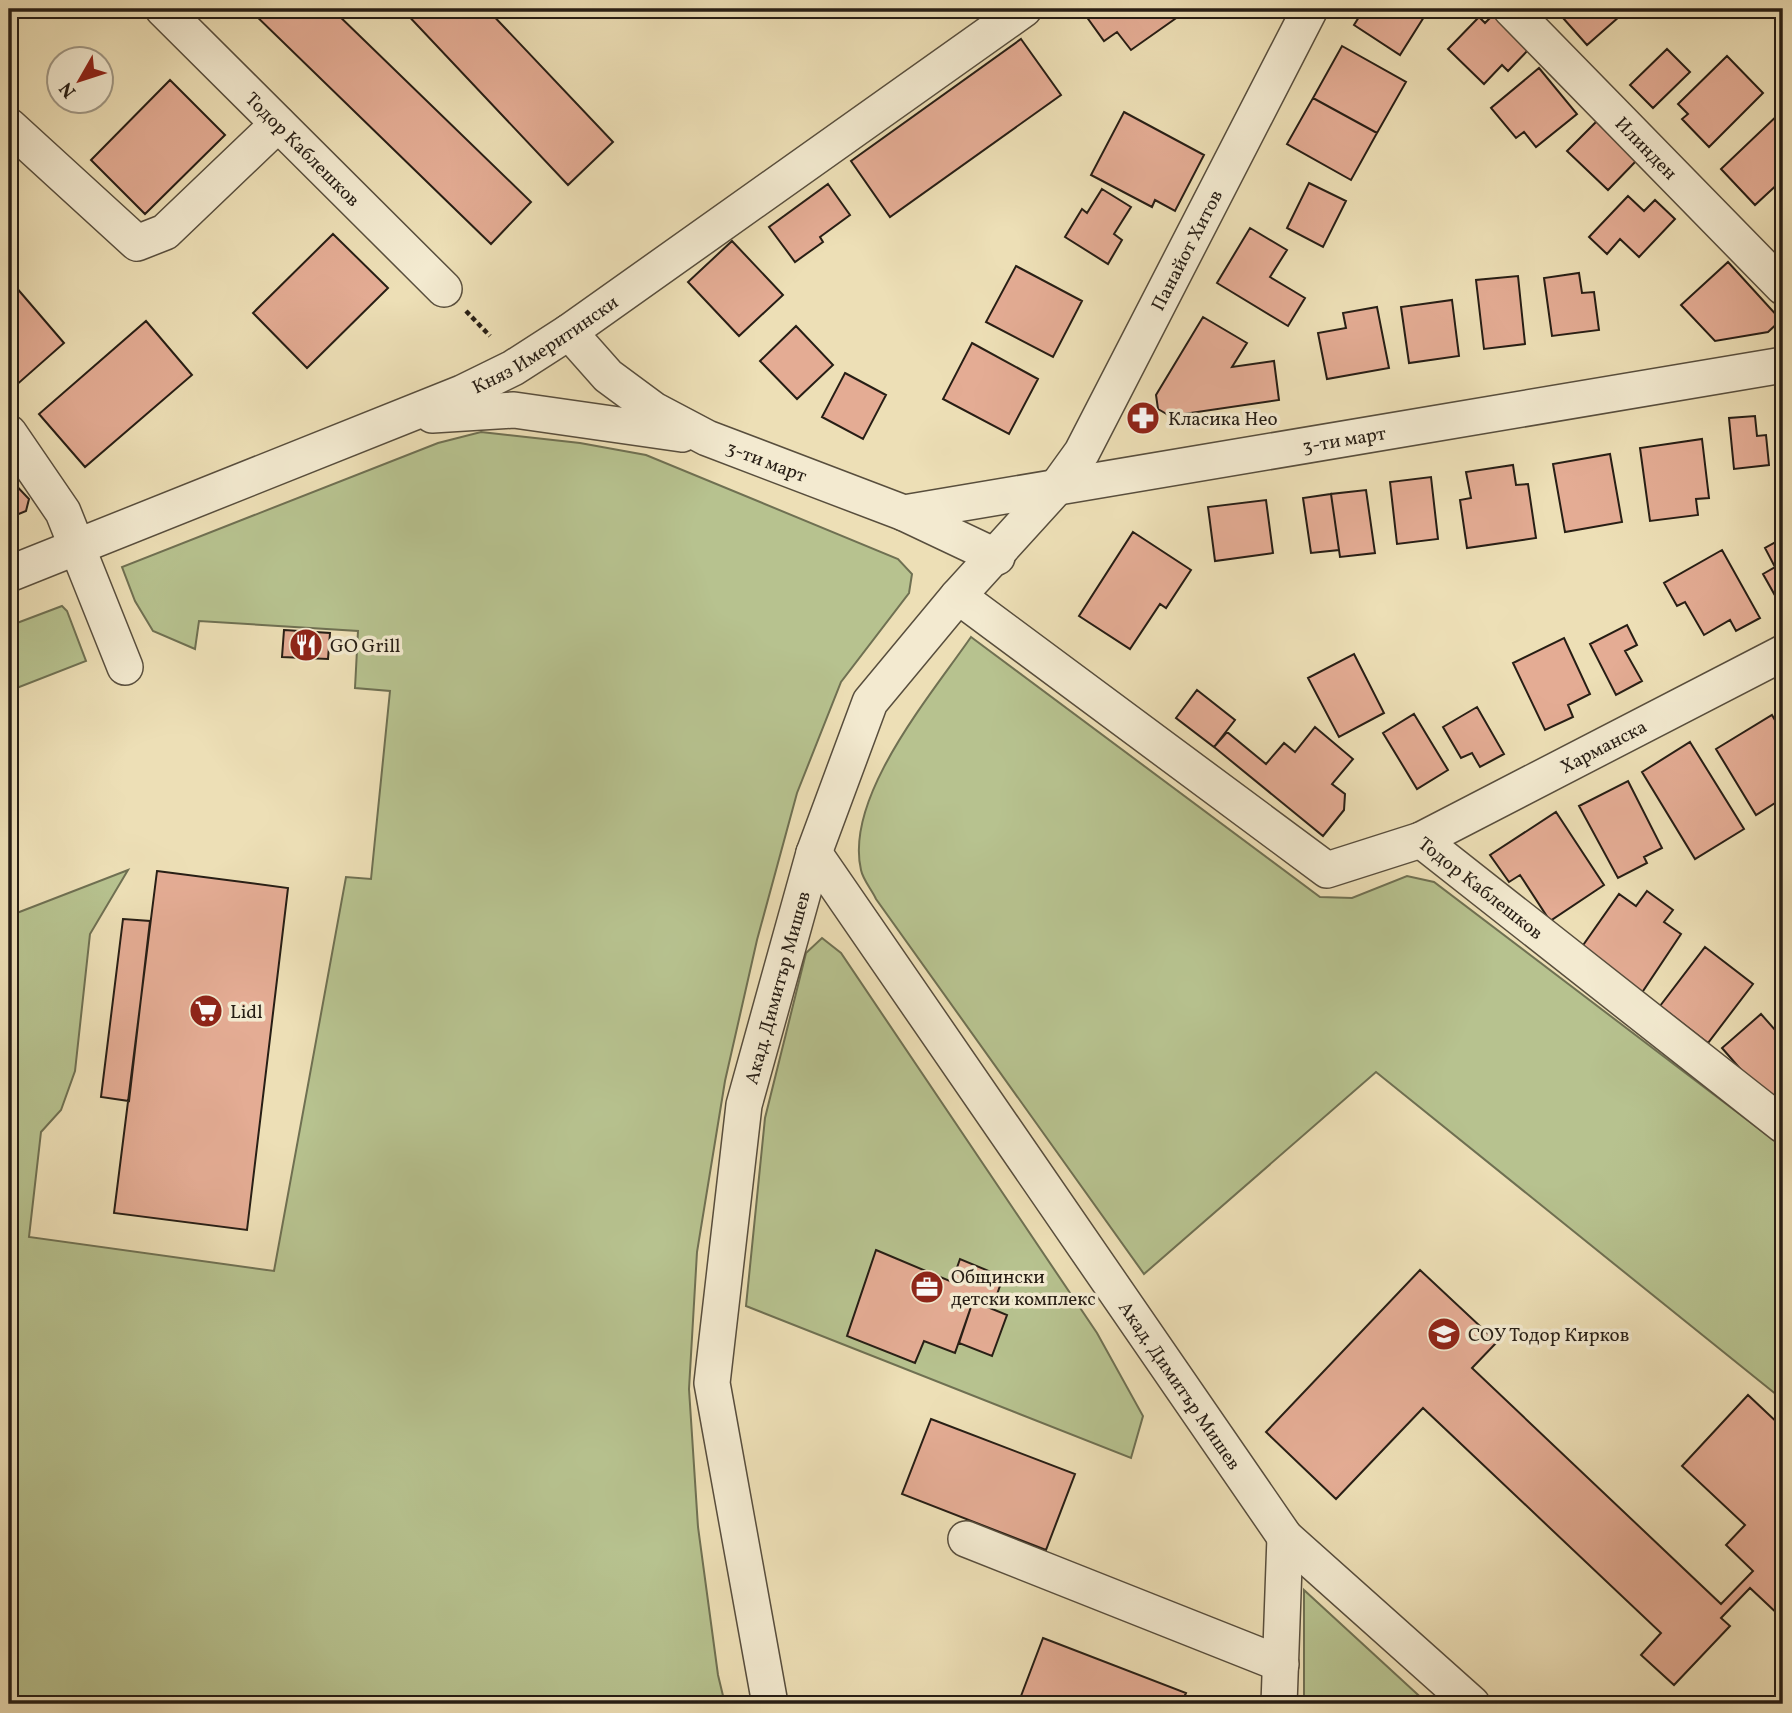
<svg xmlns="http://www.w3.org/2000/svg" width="1792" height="1713" font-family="Vollkorn,serif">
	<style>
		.green { fill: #b7c28f; stroke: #6f7052; stroke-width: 2 }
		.building { fill: #e4ac94; stroke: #271e15; stroke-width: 2 }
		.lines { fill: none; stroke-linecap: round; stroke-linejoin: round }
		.minor-casing { stroke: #584e3d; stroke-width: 38 }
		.path { stroke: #271e15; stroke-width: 4.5; stroke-dasharray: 5 3.5; stroke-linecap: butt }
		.minor { stroke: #f3ead0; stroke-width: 35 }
		.labels { text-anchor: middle; stroke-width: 7; stroke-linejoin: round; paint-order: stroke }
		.street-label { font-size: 19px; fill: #271e15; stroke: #f3ead0 }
		.poi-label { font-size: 19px; fill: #271e15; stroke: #f3ead0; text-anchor: start }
	</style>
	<rect width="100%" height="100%" fill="#eddfb6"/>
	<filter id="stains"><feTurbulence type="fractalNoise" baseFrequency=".00286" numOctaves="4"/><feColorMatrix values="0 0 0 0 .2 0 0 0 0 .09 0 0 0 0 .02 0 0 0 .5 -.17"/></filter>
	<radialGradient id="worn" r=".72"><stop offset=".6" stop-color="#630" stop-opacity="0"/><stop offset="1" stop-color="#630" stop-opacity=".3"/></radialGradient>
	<path class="green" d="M 481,432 L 580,443 L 646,455 L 898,559 L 912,574 L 909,593 L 841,682 L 797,793 L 757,940 L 725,1081 L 697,1252 L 689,1389 L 698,1527 L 718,1675 L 725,1704 L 9,1704 L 9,916 L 128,870 L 90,934 L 75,1071 L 61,1110 L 41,1132 L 29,1237 L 274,1271 L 346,877 L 371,879 L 390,691 L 355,688 L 358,631 L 199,621 L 195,649 L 153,631 L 135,601 L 122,567 L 438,443 Z
		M 62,606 L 67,611 L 86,661 L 9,691 L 9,626 Z
		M 971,637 L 1320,897 L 1352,898 L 1407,876 L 1434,882 L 1783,1147 L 1783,1400 L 1376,1072 L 1144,1274 L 876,899 C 872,890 863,880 861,870 C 844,797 931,695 971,637 Z
		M 822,938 L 841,953 L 1097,1333 L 1143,1416 L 1131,1458 L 746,1306 L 765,1118 L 806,953 Z
		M 1304,1590 L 1428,1704 L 1308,1704 L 1304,1699 Z"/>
	<path class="building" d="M 249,9 L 332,9 L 531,202 L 491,244 Z
		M 402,9 L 487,9 L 613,142 L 568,185 Z
		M 1081,9 L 1189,9 L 1131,50 L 1117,32 L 1104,41 Z
		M 1364,9 L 1429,9 L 1400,55 L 1354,25 Z
		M 1555,9 L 1628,9 L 1587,45 Z
		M 1495,13 L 1530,48 L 1508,71 L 1502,65 L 1484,84 L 1448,49 L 1479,17 L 1485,23 Z
		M 1021,39 L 1061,95 L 890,217 L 851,161 Z
		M 1342,46 L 1406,82 L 1377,133 L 1313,98 Z
		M 1667,49 L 1690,72 L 1653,108 L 1630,85 Z
		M 1727,56 L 1763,93 L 1709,147 L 1682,119 L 1688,114 L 1678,104 Z
		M 1539,68 L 1577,114 L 1536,147 L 1524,132 L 1516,138 L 1491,108 Z
		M 170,80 L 225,135 L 145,214 L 91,160 Z
		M 1313,98 L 1377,133 L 1351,180 L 1287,144 Z
		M 1124,112 L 1204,155 L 1175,211 L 1155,200 L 1152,207 L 1091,175 Z
		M 1781,112 L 1783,115 L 1783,179 L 1755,205 L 1721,169 Z
		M 1597,121 L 1637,160 L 1608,190 L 1567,151 Z
		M 1309,183 L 1346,201 L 1323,247 L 1287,228 Z
		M 828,184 L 850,215 L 820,237 L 823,242 L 795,262 L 769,227 Z
		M 1102,189 L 1131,207 L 1114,234 L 1122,240 L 1108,264 L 1065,237 L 1082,209 L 1087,213 Z
		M 1628,196 L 1644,211 L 1655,200 L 1675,219 L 1639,257 L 1620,239 L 1607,254 L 1589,237 Z
		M 1250,228 L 1287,250 L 1270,277 L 1305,298 L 1288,326 L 1217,283 Z
		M 333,234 L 388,288 L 307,368 L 253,313 Z
		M 732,241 L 783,295 L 739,336 L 688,282 Z
		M 1728,262 L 1781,320 L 1768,332 L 1715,341 L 1681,305 Z
		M 1016,266 L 1082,301 L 1053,357 L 986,322 Z
		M 1579,273 L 1582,293 L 1594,292 L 1599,330 L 1552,336 L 1544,278 Z
		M 1518,276 L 1525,344 L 1484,349 L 1476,280 Z
		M 9,279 L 64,343 L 13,388 L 9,384 Z
		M 1452,300 L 1459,356 L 1409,363 L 1401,307 Z
		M 1377,307 L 1389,368 L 1327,379 L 1318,333 L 1346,328 L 1343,313 Z
		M 1203,317 L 1247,343 L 1232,367 L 1274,361 L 1279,400 L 1170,416 L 1158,409 L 1156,395 Z
		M 146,321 L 192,375 L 85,467 L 39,414 Z
		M 796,326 L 833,365 L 797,399 L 760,361 Z
		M 972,343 L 1038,379 L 1009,434 L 943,399 Z
		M 845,373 L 886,395 L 863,439 L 822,417 Z
		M 1755,416 L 1757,436 L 1766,435 L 1769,465 L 1734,469 L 1729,418 Z
		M 1702,439 L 1709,498 L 1696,499 L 1698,515 L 1650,521 L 1640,448 Z
		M 1610,454 L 1622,522 L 1565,532 L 1553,464 Z
		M 1513,465 L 1516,485 L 1528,484 L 1536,538 L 1467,548 L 1460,500 L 1471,498 L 1466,472 Z
		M 1431,477 L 1438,539 L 1397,544 L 1390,482 Z
		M 9,478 L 29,499 L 26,511 L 9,518 Z
		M 1366,490 L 1375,553 L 1340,557 L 1331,494 Z
		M 1331,494 L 1339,550 L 1311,553 L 1303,498 Z
		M 1266,500 L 1273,553 L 1215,561 L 1208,507 Z
		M 1133,532 L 1191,570 L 1166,608 L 1160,604 L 1130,649 L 1079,616 Z
		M 1783,538 L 1783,607 L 1782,608 L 1763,574 L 1775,567 L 1765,548 Z
		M 1722,550 L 1760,618 L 1736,631 L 1730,620 L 1704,635 L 1685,602 L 1677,606 L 1664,583 Z
		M 1627,625 L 1637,645 L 1625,651 L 1642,681 L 1616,695 L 1590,644 Z
		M 284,630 L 330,633 L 328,659 L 282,657 Z
		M 1564,638 L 1590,694 L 1568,705 L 1573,717 L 1545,730 L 1513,663 Z
		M 1354,654 L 1384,713 L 1339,737 L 1308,678 Z
		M 1197,690 L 1235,720 L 1214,747 L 1176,718 Z
		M 1477,707 L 1504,754 L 1480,767 L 1472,753 L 1461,758 L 1443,727 Z
		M 1414,714 L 1448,770 L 1417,789 L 1383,733 Z
		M 1772,715 L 1783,734 L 1783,798 L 1756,815 L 1716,749 Z
		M 1315,727 L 1353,759 L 1332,784 L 1345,794 L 1344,810 L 1323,836 L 1214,747 L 1227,732 L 1266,764 L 1284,743 L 1295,752 Z
		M 1690,742 L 1744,829 L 1695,859 L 1642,772 Z
		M 1628,781 L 1662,848 L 1644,857 L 1647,863 L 1618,878 L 1579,806 Z
		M 1556,812 L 1604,885 L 1550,921 L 1520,875 L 1509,882 L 1490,855 Z
		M 157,871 L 288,888 L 247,1230 L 114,1213 Z
		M 1647,891 L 1673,910 L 1664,922 L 1681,934 L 1641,994 L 1579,951 L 1619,894 L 1636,906 Z
		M 123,919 L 150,921 L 129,1101 L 101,1097 Z
		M 1705,947 L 1753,984 L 1708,1043 L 1660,1006 Z
		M 1761,1014 L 1783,1039 L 1783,1093 L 1771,1104 L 1722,1048 Z
		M 876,1250 L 952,1282 L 960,1259 L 1003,1277 L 992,1309 L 973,1301 L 955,1353 L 924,1341 L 915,1363 L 847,1336 Z
		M 1420,1270 L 1497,1342 L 1472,1368 L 1721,1604 L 1753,1571 L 1726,1545 L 1745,1525 L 1682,1466 L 1748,1395 L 1783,1428 L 1783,1619 L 1750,1588 L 1721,1618 L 1730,1626 L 1674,1685 L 1641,1655 L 1661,1633 L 1423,1408 L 1336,1499 L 1266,1432 Z
		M 973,1301 L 1007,1315 L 992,1356 L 959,1343 Z
		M 931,1419 L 1075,1474 L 1046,1550 L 902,1494 Z
		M 1043,1638 L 1186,1693 L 1181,1704 L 1018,1704 Z"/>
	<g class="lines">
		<defs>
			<g id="minor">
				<path id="s1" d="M 163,9 L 444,289"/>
				<path id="s2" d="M 1511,9 L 1783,287"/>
				<path d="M 9,126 L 137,243 L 165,232 L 278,124"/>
				<path id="s3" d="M 569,332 L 608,376 L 654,410 L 707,438 L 904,513 L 1783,365"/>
				<path d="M 432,415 L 514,410 L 682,434"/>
				<path d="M 9,433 L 63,512 L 125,667"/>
				<path d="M 904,513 L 997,557"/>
				<path id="s4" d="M 9,574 L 462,393 L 513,368 L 569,332 L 1024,9"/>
				<path id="s5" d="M 958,596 L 1327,870 L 1421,840 L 1783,1125"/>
				<path id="s6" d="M 1421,840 L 1783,653"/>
				<path id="s7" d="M 814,853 L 1285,1537 L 1472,1704"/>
				<path d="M 966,1539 L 1281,1664"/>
				<path id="s8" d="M 770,1704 L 712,1383 L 744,1105 L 814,853 L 870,702 L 958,596 L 1056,488 L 1082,452 L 1310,9"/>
				<path d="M 1279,1704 L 1285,1537"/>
			</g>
		</defs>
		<use href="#minor" class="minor-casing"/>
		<path class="path" d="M 466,311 L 490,336"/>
		<use href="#minor" class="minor"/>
	</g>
	<defs>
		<symbol id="pharmacy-disc" viewBox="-11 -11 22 22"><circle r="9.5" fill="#8f2418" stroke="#f3ead0"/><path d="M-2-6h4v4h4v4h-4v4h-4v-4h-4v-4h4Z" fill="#fff"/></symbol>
		<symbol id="restaurant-disc" viewBox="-11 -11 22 22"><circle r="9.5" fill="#8f2418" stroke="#f3ead0"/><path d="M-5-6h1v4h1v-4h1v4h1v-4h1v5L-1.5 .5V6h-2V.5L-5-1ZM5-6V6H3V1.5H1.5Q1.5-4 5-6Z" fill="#fff"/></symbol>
		<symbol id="supermarket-disc" viewBox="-11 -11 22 22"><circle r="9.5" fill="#8f2418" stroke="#f3ead0"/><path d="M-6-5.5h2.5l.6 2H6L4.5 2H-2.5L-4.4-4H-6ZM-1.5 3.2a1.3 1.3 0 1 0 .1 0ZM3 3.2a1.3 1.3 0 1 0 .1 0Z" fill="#fff"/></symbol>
		<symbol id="office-disc" viewBox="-11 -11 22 22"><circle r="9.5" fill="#8f2418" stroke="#f3ead0"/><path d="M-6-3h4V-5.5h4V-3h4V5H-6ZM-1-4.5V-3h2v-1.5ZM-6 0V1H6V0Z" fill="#fff"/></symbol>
		<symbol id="school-disc" viewBox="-11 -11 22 22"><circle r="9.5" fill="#8f2418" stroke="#f3ead0"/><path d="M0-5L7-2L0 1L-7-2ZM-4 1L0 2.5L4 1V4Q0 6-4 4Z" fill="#fff"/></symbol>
	</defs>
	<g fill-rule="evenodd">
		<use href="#pharmacy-disc" x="1124" y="399" width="38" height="38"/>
		<use href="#restaurant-disc" x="287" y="626" width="38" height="38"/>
		<use href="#supermarket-disc" x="187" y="992" width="38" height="38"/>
		<use href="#office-disc" x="908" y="1268" width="38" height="38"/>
		<use href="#school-disc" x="1425" y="1315" width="38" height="38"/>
	</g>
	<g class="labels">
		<g class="street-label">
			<text dy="7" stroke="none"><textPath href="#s2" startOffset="194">Илинден</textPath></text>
			<text dy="7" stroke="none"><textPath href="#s1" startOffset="198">Тодор Каблешков</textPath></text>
			<text dy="7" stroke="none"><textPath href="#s8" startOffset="1584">Панайот Хитов</textPath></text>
			<text dy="7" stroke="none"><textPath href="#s4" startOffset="584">Княз Имеритински</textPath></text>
			<text dy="7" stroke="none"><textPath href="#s3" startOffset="833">3-ти март</textPath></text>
			<text dy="7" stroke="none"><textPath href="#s3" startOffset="240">3-ти март</textPath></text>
			<text dy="7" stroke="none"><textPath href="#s6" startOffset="205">Харманска</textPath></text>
			<text dy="7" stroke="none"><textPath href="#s5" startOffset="635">Тодор Каблешков</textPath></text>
			<text dy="7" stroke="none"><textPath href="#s8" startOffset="728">Акад. Димитър Мишев</textPath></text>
			<text dy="7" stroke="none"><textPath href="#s7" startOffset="646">Акад. Димитър Мишев</textPath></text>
		</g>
		<g class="poi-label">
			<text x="1168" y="425">Класика Нео</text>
			<text x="330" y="652">GO Grill</text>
			<text x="230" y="1018">Lidl</text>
			<text x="951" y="1283">Общински<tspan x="951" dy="22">детски комплекс</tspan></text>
			<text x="1468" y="1341">СОУ Тодор Кирков</text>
		</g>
	</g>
	<rect width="1792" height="1713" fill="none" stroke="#eddfb6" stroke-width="35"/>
	<rect x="10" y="10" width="1771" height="1692" fill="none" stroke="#271e15" stroke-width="3.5"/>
	<rect x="18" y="18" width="1757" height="1678" fill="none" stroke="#271e15" stroke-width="2"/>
	<g transform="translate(80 80) rotate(231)"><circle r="33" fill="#f3ead0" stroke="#a19885" stroke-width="2"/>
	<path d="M0-5L12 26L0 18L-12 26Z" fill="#8f2418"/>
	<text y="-10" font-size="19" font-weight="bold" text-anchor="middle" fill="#271e15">N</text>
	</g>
	<rect width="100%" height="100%" filter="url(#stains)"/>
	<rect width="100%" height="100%" fill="url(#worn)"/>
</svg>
